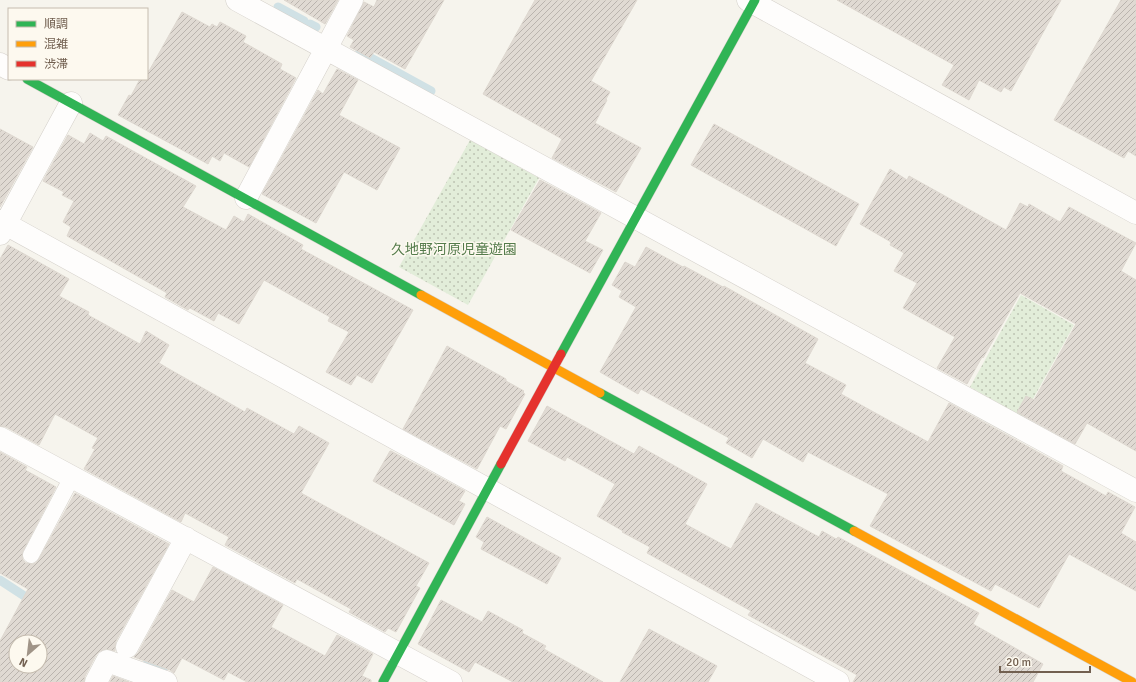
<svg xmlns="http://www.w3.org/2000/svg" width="1136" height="682" font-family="Signika,'Noto Sans JP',sans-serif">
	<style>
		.park { fill: url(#park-dots) }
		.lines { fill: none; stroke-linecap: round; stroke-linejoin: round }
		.stream { stroke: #d0e1e5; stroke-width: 9 }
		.building { fill: url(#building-hatch); stroke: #ded8d0; fill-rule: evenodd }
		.lane-casing { stroke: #d4d0ca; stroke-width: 17 }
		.street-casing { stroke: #d4d0ca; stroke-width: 23 }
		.fast-casing { stroke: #d4cfc9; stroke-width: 10 }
		.slow-casing { stroke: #d4cfc9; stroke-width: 10 }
		.jam-casing { stroke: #d4cfc9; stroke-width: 10 }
		.lane { stroke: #fefdfc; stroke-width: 16 }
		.street { stroke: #fefdfc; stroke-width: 22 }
		.fast { stroke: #30b455; stroke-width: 9 }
		.slow { stroke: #ff9f0a; stroke-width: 9 }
		.jam { stroke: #e5322d; stroke-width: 9 }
		.labels { text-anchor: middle; stroke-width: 3; stroke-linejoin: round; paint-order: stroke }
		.park-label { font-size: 14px; fill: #557c4c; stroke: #fdf9ef }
	</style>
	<defs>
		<pattern id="park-dots" width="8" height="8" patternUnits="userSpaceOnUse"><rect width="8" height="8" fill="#e2edd9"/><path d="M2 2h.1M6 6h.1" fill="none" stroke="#bcc3b2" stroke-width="1.8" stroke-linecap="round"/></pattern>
		<pattern id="building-hatch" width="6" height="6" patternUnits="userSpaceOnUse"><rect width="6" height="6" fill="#e0dad3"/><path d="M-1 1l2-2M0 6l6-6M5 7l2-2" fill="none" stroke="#bab4ae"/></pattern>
	</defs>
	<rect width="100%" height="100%" fill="#f6f4ed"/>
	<path class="park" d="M 470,140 L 539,178 L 468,305 L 399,267 Z
		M 1021,295 L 1074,325 L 1023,417 L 970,387 Z"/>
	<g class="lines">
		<path class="stream" d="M 278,7 L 304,21
			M 310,24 L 316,27
			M 360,52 L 431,91
			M 0,580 L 35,603
			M 147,664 L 163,669"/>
	</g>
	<path class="building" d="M 284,0 L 338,0 L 325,24 Z
		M 377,0 L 444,0 L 405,69 L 374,52 L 370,58 L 350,47 L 354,40 L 347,36 L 364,2 L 374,7 Z
		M 535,0 L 637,0 L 591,81 L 610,92 L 606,99 L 607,100 L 595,123 L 641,148 L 616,192 L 552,158 L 562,139 L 483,94 Z
		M 837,0 L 1061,0 L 1011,91 L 1004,87 L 1001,92 L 979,80 L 969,100 L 942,85 L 954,65 Z
		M 1121,0 L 1136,0 L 1136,156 L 1128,151 L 1124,158 L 1054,120 Z
		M 182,12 L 210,27 L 212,24 L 217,27 L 220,22 L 246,36 L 243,42 L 282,64 L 280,69 L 296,78 L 249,167 L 224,153 L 220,161 L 212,156 L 208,164 L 118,115 L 129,95 L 131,96 L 140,79 L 147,79 L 147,70 L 149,71 Z
		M 337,69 L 358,80 L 339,115 L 400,148 L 377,190 L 344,172 L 316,223 L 262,194 L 318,90 L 323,94 Z
		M 714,124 L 859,204 L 836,246 L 691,165 Z
		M 0,129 L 33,147 L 0,207 Z
		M 90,133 L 103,141 L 106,136 L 196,186 L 183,207 L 226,230 L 234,216 L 244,222 L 248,214 L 303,245 L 301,249 L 413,310 L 372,383 L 357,375 L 351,385 L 326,372 L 349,332 L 328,321 L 330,317 L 264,280 L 239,324 L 218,313 L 214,321 L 190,308 L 188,310 L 165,297 L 167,293 L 67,236 L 71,227 L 63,222 L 74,201 L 62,195 L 64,192 L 43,181 L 68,135 L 84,144 Z
		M 890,169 L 907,180 L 909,176 L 1006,230 L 1020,203 L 1028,207 L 1029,204 L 1060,222 L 1069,207 L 1136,243 L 1121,271 L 1136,280 L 1136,451 L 1087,423 L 1075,444 L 1017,412 L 1026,396 L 1034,400 L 1076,324 L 1020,293 L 983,358 L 982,357 L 967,384 L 937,368 L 955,337 L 903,308 L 917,283 L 894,271 L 904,253 L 890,245 L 891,242 L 860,224 Z
		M 540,180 L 601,213 L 585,241 L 603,250 L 590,273 L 511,230 Z
		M 8,245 L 69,279 L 59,296 L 89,312 L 88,315 L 140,344 L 146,331 L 169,345 L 159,363 L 169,369 L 245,412 L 247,408 L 294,434 L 299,426 L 329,443 L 301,493 L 429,563 L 416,586 L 420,588 L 396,632 L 388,628 L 385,632 L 349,612 L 351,609 L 297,579 L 295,583 L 225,545 L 229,537 L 185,513 L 181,522 L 84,469 L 95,449 L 92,448 L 98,438 L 55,414 L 39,445 L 6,427 L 0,426 L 0,259 Z
		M 646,247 L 683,267 L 684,266 L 723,287 L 724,286 L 818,339 L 805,363 L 846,385 L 841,394 L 928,442 L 949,403 L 1063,466 L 1061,471 L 1106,496 L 1108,492 L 1135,507 L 1121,533 L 1136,542 L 1136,591 L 1069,554 L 1039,608 L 995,584 L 991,591 L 870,526 L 888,494 L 808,452 L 803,462 L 763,439 L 752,458 L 726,443 L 729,438 L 641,389 L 638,394 L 600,372 L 636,307 L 619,297 L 622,291 L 612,285 L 625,262 L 635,267 Z
		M 447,346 L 506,379 L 506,381 L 524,391 L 523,392 L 525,394 L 506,429 L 500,426 L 477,469 L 403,429 Z
		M 547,406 L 634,454 L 639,446 L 707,484 L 685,524 L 731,549 L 756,503 L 819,537 L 822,531 L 836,539 L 838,537 L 979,613 L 973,624 L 1043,664 L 1033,682 L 853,682 L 857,675 L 748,615 L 751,611 L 647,553 L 650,547 L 622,532 L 623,531 L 597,516 L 615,484 L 567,457 L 565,461 L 528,441 Z
		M 390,451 L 391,451 L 465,491 L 459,501 L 465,504 L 454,525 L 373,481 Z
		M 0,452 L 27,467 L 25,470 L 56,487 L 23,551 L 22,556 L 23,560 L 26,563 L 32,564 L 36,563 L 39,559 L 75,493 L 169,544 L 116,641 L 115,647 L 115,651 L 106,649 L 100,651 L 96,655 L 85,676 L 84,682 L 0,682 L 0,641 L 28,589 L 0,573 ZM 16,642 L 40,642 L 40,666 L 16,666 Z
		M 487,517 L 561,558 L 547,584 L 481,549 L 484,542 L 476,537 Z
		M 213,567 L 283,605 L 271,627 L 325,656 L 337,635 L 373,654 L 362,676 L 371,680 L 371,682 L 247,682 L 228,672 L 224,680 L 182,658 L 174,673 L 170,670 L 134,657 L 138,653 L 172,590 L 194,602 Z
		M 441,600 L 482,622 L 488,611 L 523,630 L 522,633 L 546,646 L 544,649 L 603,682 L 513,682 L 475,662 L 469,672 L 418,644 Z
		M 649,629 L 717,666 L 708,682 L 620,682 Z
		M 113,676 L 129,682 L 110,682 Z"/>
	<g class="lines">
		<defs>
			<path id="lane" d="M 31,555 L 72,477"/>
			<path id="street" d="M 237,0 L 1136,491
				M 748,0 L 1136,213
				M 0,64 L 9,69
				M 246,198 L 352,0
				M 0,221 L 838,682
				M 0,234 L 71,103
				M 0,438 L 451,682
				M 127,647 L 186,538
				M 96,682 L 107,661 L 166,682"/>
			<path id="fast" d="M 27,79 L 421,295
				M 561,354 L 755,0
				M 600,393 L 854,531
				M 383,682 L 501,464"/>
			<path id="slow" d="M 421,295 L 600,393
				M 854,531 L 1132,682"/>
			<path id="jam" d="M 501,464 L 561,354"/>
		</defs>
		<use href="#lane" class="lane-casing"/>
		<use href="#street" class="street-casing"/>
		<use href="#fast" class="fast-casing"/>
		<use href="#slow" class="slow-casing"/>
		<use href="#jam" class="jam-casing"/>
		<use href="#lane" class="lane"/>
		<use href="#street" class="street"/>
		<use href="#fast" class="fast"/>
		<use href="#slow" class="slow"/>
		<use href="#jam" class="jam"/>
	</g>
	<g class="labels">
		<g class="park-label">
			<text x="454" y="254">久地野河原児童遊園</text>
		</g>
	</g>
	<rect x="8" y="8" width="140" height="72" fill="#fdf9ef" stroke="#c5bcaf"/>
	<rect x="16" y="21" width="20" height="6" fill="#30b455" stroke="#c5bcaf"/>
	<text x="44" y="28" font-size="12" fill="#726050">順調</text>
	<rect x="16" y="41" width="20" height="6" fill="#ff9f0a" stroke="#c5bcaf"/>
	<text x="44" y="48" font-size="12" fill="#726050">混雑</text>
	<rect x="16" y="61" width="20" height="6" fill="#e5322d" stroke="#c5bcaf"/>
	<text x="44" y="68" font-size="12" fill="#726050">渋滞</text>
	<g transform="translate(28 654) rotate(208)"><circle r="19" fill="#fdf9ef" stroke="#c5bcaf"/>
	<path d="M0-3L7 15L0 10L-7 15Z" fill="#a09487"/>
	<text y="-6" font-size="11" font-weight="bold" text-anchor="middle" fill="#726050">N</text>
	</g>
	<path d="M1000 666v6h90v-6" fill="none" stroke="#726050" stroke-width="2"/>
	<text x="1006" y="666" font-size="12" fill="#726050" stroke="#fdf9ef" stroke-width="3" paint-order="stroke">20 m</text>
</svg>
